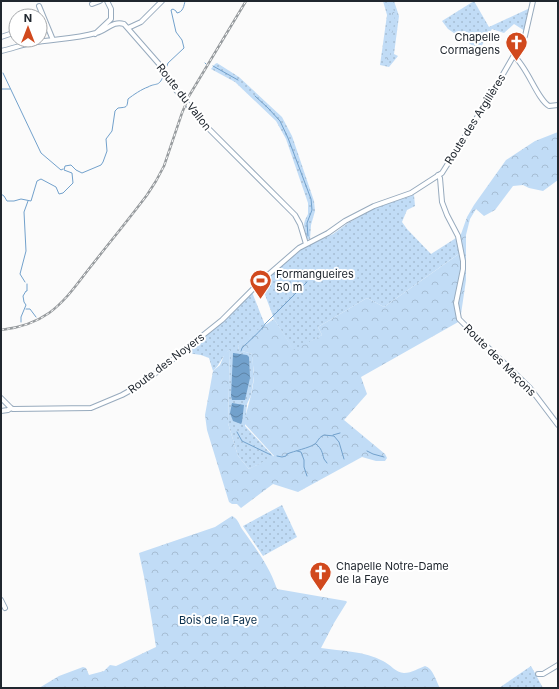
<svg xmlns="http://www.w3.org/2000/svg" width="559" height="689" font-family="Inter,sans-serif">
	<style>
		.grass { fill: url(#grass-dots) }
		.forest { fill: url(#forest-crowns) }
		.water { fill: url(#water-waves) }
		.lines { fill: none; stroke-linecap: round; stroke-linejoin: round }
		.stream { stroke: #72a1cc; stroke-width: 1 }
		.minor-casing { stroke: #97aabd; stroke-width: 6 }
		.minor { stroke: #fff; stroke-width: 4 }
		.rail-casing { stroke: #979b9e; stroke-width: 2.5 }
		.rail { stroke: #fff; stroke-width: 1; stroke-dasharray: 3; stroke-linecap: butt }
		.labels { text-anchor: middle; stroke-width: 4; stroke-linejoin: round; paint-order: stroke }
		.poi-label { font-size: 11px; fill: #20272f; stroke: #fff; text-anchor: start }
		.street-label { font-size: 11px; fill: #20272f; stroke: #fff }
		.park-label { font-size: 11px; fill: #082d4b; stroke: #fff }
	</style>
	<defs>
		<pattern id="grass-dots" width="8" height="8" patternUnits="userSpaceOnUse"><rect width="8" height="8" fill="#c1dcf6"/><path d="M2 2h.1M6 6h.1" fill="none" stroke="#a6bdd3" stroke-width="1.8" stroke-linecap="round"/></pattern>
		<pattern id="forest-crowns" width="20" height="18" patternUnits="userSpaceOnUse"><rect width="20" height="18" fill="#c1dcf6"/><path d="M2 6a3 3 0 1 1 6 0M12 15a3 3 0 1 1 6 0" fill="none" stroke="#a6bdd3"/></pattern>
		<pattern id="water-waves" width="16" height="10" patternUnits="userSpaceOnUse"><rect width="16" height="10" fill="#72a1cc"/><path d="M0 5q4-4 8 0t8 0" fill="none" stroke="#5d83a6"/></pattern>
	</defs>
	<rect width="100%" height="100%" fill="#fbfbfb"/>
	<path class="grass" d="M 383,1 L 394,1 L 399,16 L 394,54 L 398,56 L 389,67 L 380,65 L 387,15 Z
		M 474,1 L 489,27 L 530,8 L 525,31 L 514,24 L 504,33 L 492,29 L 479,50 L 448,29 L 442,21 Z
		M 217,63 L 239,77 L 282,117 L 292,136 L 314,201 L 315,211 L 311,225 L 310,239 L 307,239 L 305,238 L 304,224 L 305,220 L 308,214 L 308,203 L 286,139 L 276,121 L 235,82 L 211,69 L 215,64 Z
		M 414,195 L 415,206 L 407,210 L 402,222 L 407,229 L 431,254 L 456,238 L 460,253 L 384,307 L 367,298 L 318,327 L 322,335 L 294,351 L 274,319 L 261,284 L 300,250 L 333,234 L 348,223 L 377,207 Z
		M 252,292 L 265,325 L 238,346 L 239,350 L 252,354 L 254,376 L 251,395 L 247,404 L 245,426 L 274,457 L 249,469 L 238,456 L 228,423 L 230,350 C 222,355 221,364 213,371 L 209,358 L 201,355 L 187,353 L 185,352 Z
		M 282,505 L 297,537 L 263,556 L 243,526 Z
		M 531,666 L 543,688 L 499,688 Z"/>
	<path class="forest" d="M 387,1 L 390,1 L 395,14 L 389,62 L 386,62 L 392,15 Z
		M 558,132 L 558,180 L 543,191 L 529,188 L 523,185 L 513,186 L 495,210 L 484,216 L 476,209 L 470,219 L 466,235 L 466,280 L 460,321 L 361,377 L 367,394 L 344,420 L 385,454 L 387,458 L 385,461 L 376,461 L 362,457 L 298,492 L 273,484 L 241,508 L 237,504 L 232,504 L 229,502 L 207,430 L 205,415 L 213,371 L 220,365 L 225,353 L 230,350 L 228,423 L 238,456 L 249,469 L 274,456 L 244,423 C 247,408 253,392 254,376 C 254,369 252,361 252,354 L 239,350 L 238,346 L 249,336 L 274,319 L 294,350 L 322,335 L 318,327 L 367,298 L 384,307 L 463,251 L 460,237 L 467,217 L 474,205 L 506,160 L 535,141 Z
		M 232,516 C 238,519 239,524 242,529 C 256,549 269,565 277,589 L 346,601 L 347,602 L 334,623 L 321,648 C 341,651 365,651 383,661 C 390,664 396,673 404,673 C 412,673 419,668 425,666 C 433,668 436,681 440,688 L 39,688 L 59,676 L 83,667 L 86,668 L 89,675 L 104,671 L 110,665 L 116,666 L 156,647 C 151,615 146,584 139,553 L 215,527 Z"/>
	<path class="water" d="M 233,353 L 247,355 L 249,357 L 250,378 L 245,400 L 232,400 L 231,396 Z
		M 232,403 L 244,405 L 242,422 L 241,424 L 233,421 L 230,413 Z"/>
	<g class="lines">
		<path class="stream" d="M 205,63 L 206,64
			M 213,66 L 238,80
			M 165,71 L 168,63 L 184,48 L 182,40 L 176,32 L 171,10 L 173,9 L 176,11 L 177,13 C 183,12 184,6 185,1
			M 3,73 L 41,153 L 61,170 L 63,169
			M 1,89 L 10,89
			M 255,96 L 268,108 L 280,121 L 288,138 L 311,199 L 312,210 L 307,223 L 308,236
			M 1,194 L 4,196 L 7,201 L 14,201 L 21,199 L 31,201 L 37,181 L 41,179 L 56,187 L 59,194 L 63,193 L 73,183 L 72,173 L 64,170 L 65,166 L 71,165 L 76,170 L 82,173 L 101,165 L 103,162 L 107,151 L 106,139 L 112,131 L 115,111 L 118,108 C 127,107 127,108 128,99 C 133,95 142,89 148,87 C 157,82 159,88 164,74
			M 25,282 L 20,274 L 26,251 L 24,212 L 28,201
			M 26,309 L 30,309 L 36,317
			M 21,322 L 21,317 L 26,305 L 24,302 L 23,296 L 26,291 L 27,291 L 27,284
			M 241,351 L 242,348 C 248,342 262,330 265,324 L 307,282
			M 237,432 L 242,441 L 271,455
			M 333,435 L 340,433
			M 316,444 C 322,449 322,452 324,459 L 327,463
			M 297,451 L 301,452 L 304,460 L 304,467 L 307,476
			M 367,451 L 373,454 L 384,457
			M 277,456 L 282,457 L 286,456 L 287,454 C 294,451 309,448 315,444 C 318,441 319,437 324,435 L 334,436 L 339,442 L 344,459"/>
		<defs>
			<path id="minor" d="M 92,4 L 100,1
				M 39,6 L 53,40
				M 40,23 L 43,22
				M 128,28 L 141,22 L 162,1
				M 95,34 L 111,19 L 111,9 L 107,1
				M 1,37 L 16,32
				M 1,51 C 11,49 21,45 31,43 C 53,39 75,39 96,33 C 106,31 113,20 124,24 L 159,64 L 176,90 L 202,122 L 295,215 L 300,224 L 306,244
				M 514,56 C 528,68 537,99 549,106 L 558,105
				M 438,175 L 440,178 L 442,202 L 447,215 L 458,236 L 463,261 L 463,269 L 456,303 L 459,319 L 470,330 L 530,388 L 558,425
				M 1,398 L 11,408 L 13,409 L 91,408 L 122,395 L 142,384 L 222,320 L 261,281 L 299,248 L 328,233 L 345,221 L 374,206 L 411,193 L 442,173 L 491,95 L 525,36 L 533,1
				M 1,411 L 8,410 L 11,408
				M 1,600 L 5,608
				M 538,674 L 543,674 L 558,665"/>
		</defs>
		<use href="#minor" class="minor-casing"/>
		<use href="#minor" class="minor"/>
		<defs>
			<path id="rail" d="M 1,330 C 18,328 35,323 49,313 C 67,300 79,281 92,265 C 110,242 129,219 147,195 L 156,181 L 164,166 L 182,113 L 189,96 L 246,1"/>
		</defs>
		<use href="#rail" class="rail-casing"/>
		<use href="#rail" class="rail"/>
	</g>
	<defs>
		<symbol id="church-pin" viewBox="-11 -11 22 30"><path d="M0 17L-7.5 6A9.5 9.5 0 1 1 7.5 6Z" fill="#d1491d" stroke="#fff"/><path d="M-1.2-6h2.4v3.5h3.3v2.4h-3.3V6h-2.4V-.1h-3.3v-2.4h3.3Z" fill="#fff"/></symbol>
		<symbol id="stadium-pin" viewBox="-11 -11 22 30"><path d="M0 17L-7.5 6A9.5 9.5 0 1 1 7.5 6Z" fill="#d1491d" stroke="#fff"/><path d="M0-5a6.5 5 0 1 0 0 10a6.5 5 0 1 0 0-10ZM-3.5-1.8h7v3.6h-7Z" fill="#fff"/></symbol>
	</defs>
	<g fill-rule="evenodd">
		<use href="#church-pin" x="504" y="30" width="25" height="34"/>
		<use href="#stadium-pin" x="248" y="268" width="25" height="34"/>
		<use href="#church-pin" x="308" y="560" width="25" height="34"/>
	</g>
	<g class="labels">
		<g class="poi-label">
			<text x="500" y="41" text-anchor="end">Chapelle<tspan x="500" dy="13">Cormagens</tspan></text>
			<text x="276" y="278">Formangueires<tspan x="276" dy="13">50 m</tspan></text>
			<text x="336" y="570">Chapelle Notre-Dame<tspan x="336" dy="13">de la Faye</tspan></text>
		</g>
		<g class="street-label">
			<text transform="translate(184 97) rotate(52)" y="4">Route du Vallon</text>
			<text transform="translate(475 119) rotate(-58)" y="4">Route des Argillères</text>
			<text transform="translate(500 360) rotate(45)" y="4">Route des Maçons</text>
			<text transform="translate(166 363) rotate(-37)" y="4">Route des Noyers</text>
		</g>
		<g class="park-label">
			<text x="218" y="624">Bois de la Faye</text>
		</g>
	</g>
	<rect width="559" height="689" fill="none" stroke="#20272f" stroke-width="4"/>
	<g transform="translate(28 28)"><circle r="19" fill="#ffffff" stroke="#a6a9ac"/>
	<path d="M0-3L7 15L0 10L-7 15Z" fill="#d1491d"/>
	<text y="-6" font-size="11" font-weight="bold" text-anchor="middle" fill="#20272f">N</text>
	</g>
</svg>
